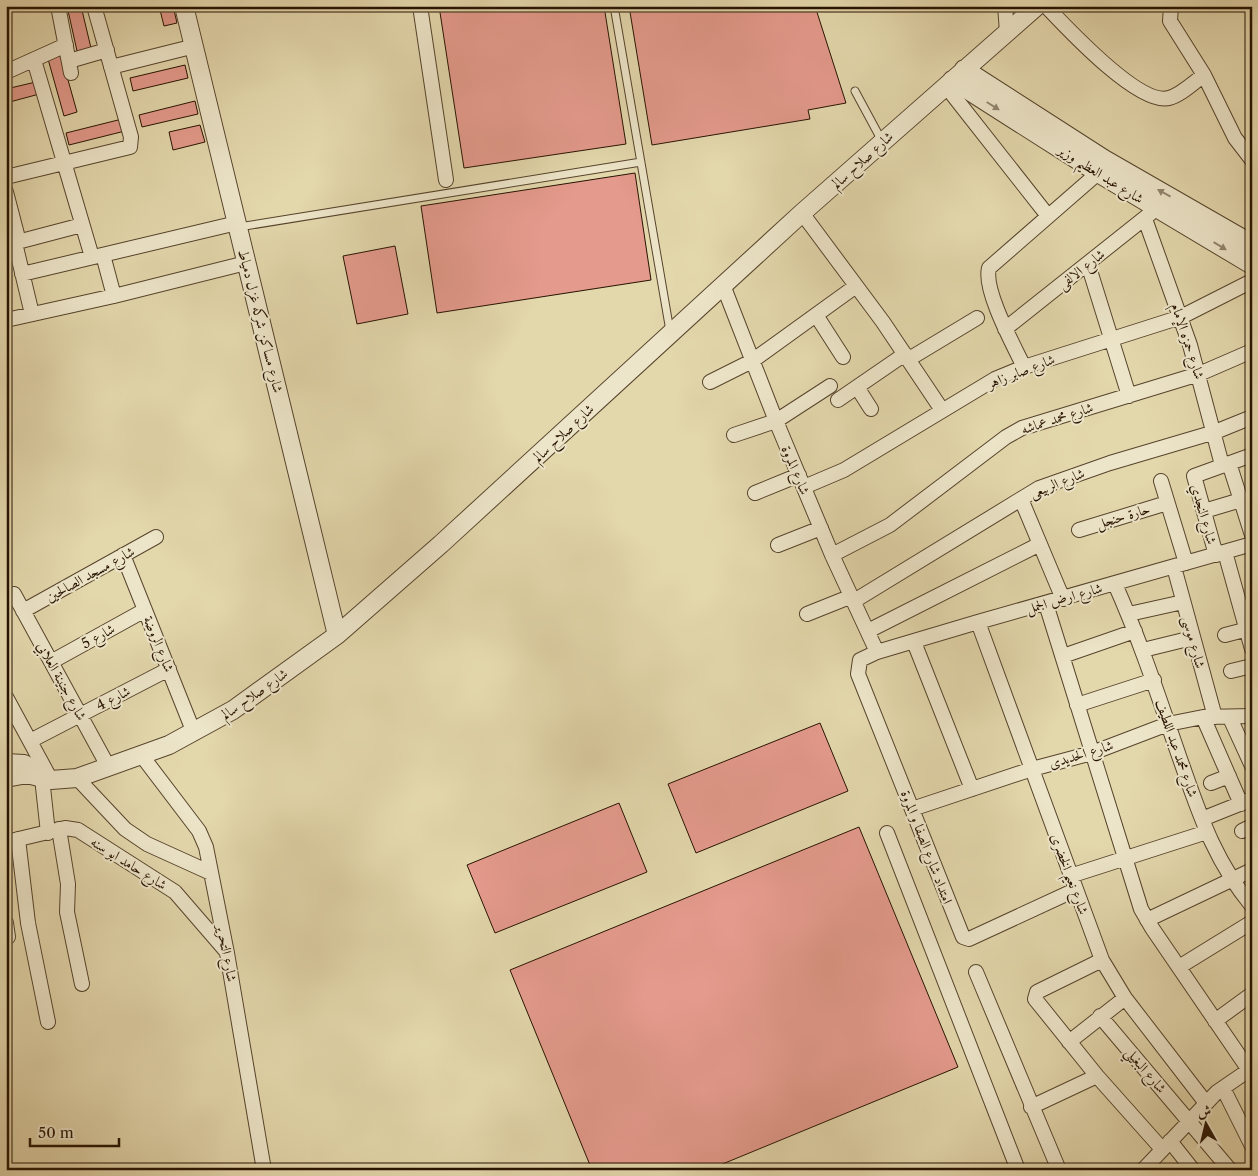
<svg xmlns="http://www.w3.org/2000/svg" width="1258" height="1176" font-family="'Libre Caslon Text',Amiri,serif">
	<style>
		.building { fill: #e49a8c; stroke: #271301 }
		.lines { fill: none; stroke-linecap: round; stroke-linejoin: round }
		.service-casing { stroke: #56442c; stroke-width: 9 }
		.minor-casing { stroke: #56442c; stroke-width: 16 }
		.tertiary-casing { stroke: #56442c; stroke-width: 20 }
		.service { stroke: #ede5c9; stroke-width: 7 }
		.minor { stroke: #ede5c9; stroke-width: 14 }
		.tertiary { stroke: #ede5c9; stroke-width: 18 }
		.oneway { fill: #94866f }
		.labels { text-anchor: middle; stroke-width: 4; stroke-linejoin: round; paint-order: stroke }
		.street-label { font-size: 14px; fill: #271301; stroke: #ede5c9 }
	</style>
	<rect width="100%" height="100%" fill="#e3d7ac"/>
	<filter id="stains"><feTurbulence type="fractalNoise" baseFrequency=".004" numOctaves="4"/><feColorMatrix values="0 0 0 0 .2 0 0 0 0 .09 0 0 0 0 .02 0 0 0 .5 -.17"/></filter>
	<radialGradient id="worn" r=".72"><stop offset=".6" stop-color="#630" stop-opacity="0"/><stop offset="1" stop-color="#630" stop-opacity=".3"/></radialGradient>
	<path class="building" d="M 67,6 L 81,6 L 91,48 L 77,51 Z
		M 159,6 L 173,6 L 177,23 L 164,26 Z
		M 439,6 L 604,6 L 626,144 L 464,168 Z
		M 629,6 L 815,6 L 846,103 L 808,110 L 810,119 L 652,145 Z
		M 61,55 L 77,112 L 64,116 L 48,59 Z
		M 185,65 L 188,78 L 133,91 L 130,78 Z
		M 40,81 L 43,93 L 6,103 L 6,89 Z
		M 195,101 L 198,114 L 142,127 L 139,115 Z
		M 122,119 L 125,131 L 69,145 L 66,133 Z
		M 200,125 L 205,142 L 173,150 L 169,132 Z
		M 635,173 L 651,280 L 437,313 L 421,206 Z
		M 395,246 L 408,314 L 357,324 L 343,256 Z
		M 820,723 L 848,791 L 696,853 L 668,784 Z
		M 619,803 L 647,872 L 495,933 L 467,865 Z
		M 859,827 L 958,1067 L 708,1170 L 592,1170 L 510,970 Z"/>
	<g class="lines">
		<defs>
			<path id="service" d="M 614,6 L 670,331
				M 855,91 L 882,141
				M 239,227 L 641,162"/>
			<path id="minor" d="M 58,6 L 71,73
				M 420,6 L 446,180
				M 1005,6 L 1007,32
				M 1046,6 C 1066,27 1139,106 1169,98 C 1181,95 1194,82 1204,75
				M 1171,6 L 1170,21 L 1204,75 L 1235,138 L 1252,160
				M 34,60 L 92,257
				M 69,61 L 107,50
				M 111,67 L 195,46
				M 6,72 L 66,45
				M 945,85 L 1048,216
				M 6,177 L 130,147 L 131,137 L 94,6
				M 6,192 L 19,242
				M 802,213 L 883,322 L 942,410
				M 1145,219 L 1190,345 L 1222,465
				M 15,243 L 32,314
				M 6,245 L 82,225
				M 103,255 L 114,296
				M 1088,264 L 1129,396
				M 22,274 L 237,223
				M 723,285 L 776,421 L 832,555 L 877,652
				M 816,315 L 843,357
				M 6,320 L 114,296 L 246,263
				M 1005,329 L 1151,213
				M 909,359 L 977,318
				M 1024,367 C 1014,346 983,290 989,268 L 1098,173
				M 710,382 L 752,361 L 856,286
				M 857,387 L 871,409
				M 838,400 L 905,354
				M 734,435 L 776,421 L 830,386
				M 1229,463 L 1252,535
				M 1161,481 L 1186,563
				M 804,487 L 844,470 L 995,379 L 1024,367 L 1181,317 L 1252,281
				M 755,493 L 799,475
				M 1021,499 L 1063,599
				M 1204,511 L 1241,500
				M 1079,530 L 1167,503
				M 778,545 L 821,528
				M 1225,552 L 1252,649
				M 123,555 L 194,733
				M 832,555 L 890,525 L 1006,437 L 1022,428 L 1199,374 L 1252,351
				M 1216,555 L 1194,476 L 1252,455
				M 1174,567 L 1215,717
				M 1115,584 C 1140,640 1159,698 1179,756 C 1199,812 1213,859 1252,906
				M 14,594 L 109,768
				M 854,601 L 1039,488 L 1110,463 L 1215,432 L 1252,417
				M 1046,604 L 1141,909 L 1152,928 L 1249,1070
				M 23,611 L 156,537
				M 807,614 L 852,596
				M 1129,614 L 1183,602
				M 978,622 L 1102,960 L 1125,998 L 1206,1103
				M 868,631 L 1040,544
				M 1225,635 L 1252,628
				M 914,642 L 972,789
				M 1143,650 L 1192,638
				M 1063,656 L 1135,631
				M 51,662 L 145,610
				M 1231,671 L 1252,666
				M 6,697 L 51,780
				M 1077,705 L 1154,680
				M 1203,717 L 1241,804
				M 1230,718 L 1252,766
				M 30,741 L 169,669
				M 142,756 L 199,831 L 206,847 L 227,953 L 264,1170
				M 42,778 L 48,833
				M 77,778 L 125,829 L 147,844 L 211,873
				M 1211,783 L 1229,776
				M 912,809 L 1032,769 L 1092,753 L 1168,724 L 1203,717 L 1252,716
				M 1202,819 L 1252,799
				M 59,829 L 68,884 L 67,912 L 82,984
				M 1242,831 L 1252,826
				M 887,833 L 1018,1170
				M 18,839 L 28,923 L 48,1022
				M 6,842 L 65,828 L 78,830 L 175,892 L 226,951
				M 1070,876 L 1207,832
				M 1075,890 L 969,939 L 963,937 L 858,674 L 860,660 L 877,652 L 978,622 L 1252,544
				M 1147,920 L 1252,870
				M 6,923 L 8,937
				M 1102,960 L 1037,992 L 1035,999 L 1097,1076 L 1162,1149
				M 1179,967 L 1252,922
				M 976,972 L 1059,1170
				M 1100,1016 L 1230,1170
				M 1215,1021 L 1252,994
				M 1069,1042 L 1125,998
				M 1223,1088 L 1252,1146
				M 1031,1107 L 1097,1076
				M 1170,1141 L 1193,1170
				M 1143,1170 L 1217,1092 L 1252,1068"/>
			<path id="tertiary" d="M 184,6 L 337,635
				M 964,69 L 1104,159 L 1252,244
				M 952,80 L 1098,173 L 1252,265
				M 6,763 L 24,764 L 37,772
				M 6,778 L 27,774 L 51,780 L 77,778 L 169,745 L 233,710 L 337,635 L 441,544 L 802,213 L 1037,6"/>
		</defs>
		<use href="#service" class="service-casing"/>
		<use href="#minor" class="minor-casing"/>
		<use href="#tertiary" class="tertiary-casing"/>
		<use href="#service" class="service"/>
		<use href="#minor" class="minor"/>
		<use href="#tertiary" class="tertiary"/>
	</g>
	<defs><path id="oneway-solid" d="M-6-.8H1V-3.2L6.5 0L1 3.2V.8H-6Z" transform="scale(1.25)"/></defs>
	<g class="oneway">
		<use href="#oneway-solid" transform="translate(993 106) rotate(32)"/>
		<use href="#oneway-solid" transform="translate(1164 193) rotate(-151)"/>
		<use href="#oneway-solid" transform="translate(1220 246) rotate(31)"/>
	</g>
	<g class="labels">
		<g class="street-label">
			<text transform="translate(862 160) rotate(-42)" y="5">شارع صلاح سالم</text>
			<text transform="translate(1101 174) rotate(32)" y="5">شارع عبد العظيم وزير</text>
			<text transform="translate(1081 269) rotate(-38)" y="5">شارع الالفى</text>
			<text transform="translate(261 321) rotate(76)" y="5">شارع مساكن شركه غزل دمياط</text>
			<text transform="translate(1188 341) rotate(72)" y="5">شارع حمزه الإمام</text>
			<text transform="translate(1021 371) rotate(-21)" y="5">شارع صابر زاهر</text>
			<text transform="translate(1057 418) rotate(-18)" y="5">شارع محمد عماشه</text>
			<text transform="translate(563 433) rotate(-43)" y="5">شارع صلاح سالم</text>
			<text transform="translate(796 470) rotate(67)" y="5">شارع المروة</text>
			<text transform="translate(1057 483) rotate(-22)" y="5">شارع الربيعى</text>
			<text transform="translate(1204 514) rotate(74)" y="5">شارع النجدي</text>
			<text transform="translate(1123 516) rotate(-17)" y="5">حارة حنجل</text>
			<text transform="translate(90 574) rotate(-29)" y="5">شارع مسجد الصالحين</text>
			<text transform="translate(1064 598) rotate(-16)" y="5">شارع ارض الجمل</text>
			<text transform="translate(98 636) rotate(-29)" y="5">شارع 5</text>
			<text transform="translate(1194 642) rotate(75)" y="5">شارع موسى</text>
			<text transform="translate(159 644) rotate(68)" y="5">شارع الروضة</text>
			<text transform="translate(62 681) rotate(61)" y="5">شارع جنينة العلابي</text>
			<text transform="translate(254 694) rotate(-35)" y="5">شارع صلاح سالم</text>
			<text transform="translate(113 698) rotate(-27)" y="5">شارع 4</text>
			<text transform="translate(1177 748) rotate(71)" y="5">شارع محمد عبد اللطيف</text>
			<text transform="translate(1081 754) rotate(-17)" y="5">شارع الحديدى</text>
			<text transform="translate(927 847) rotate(69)" y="5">امتداد شارع الصفا و المروة</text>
			<text transform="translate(129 863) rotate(32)" y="5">شارع حامد ابو سنه</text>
			<text transform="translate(1070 874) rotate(70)" y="5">شارع نعيم الخضرى</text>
			<text transform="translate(227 953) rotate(79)" y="5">شارع التحرير</text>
			<text transform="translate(1146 1070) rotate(50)" y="5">شارع البغيلي</text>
		</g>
	</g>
	<rect width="1258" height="1176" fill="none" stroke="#e3d7ac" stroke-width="25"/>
	<rect x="8" y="8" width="1243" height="1161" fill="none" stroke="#271301" stroke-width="2.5"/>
	<rect x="12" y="12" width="1233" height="1151" fill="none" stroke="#271301"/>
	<g transform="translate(1206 1124) rotate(352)" stroke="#ede5c9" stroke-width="4" paint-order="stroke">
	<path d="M0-4L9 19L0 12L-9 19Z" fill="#271301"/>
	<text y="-8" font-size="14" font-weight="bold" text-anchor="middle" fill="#271301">ش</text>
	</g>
	<path d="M30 1138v8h89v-8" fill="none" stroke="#271301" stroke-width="2.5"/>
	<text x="38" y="1138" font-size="15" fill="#271301" stroke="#ede5c9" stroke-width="4" paint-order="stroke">50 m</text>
	<rect width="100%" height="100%" filter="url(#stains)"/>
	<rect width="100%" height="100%" fill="url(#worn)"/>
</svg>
